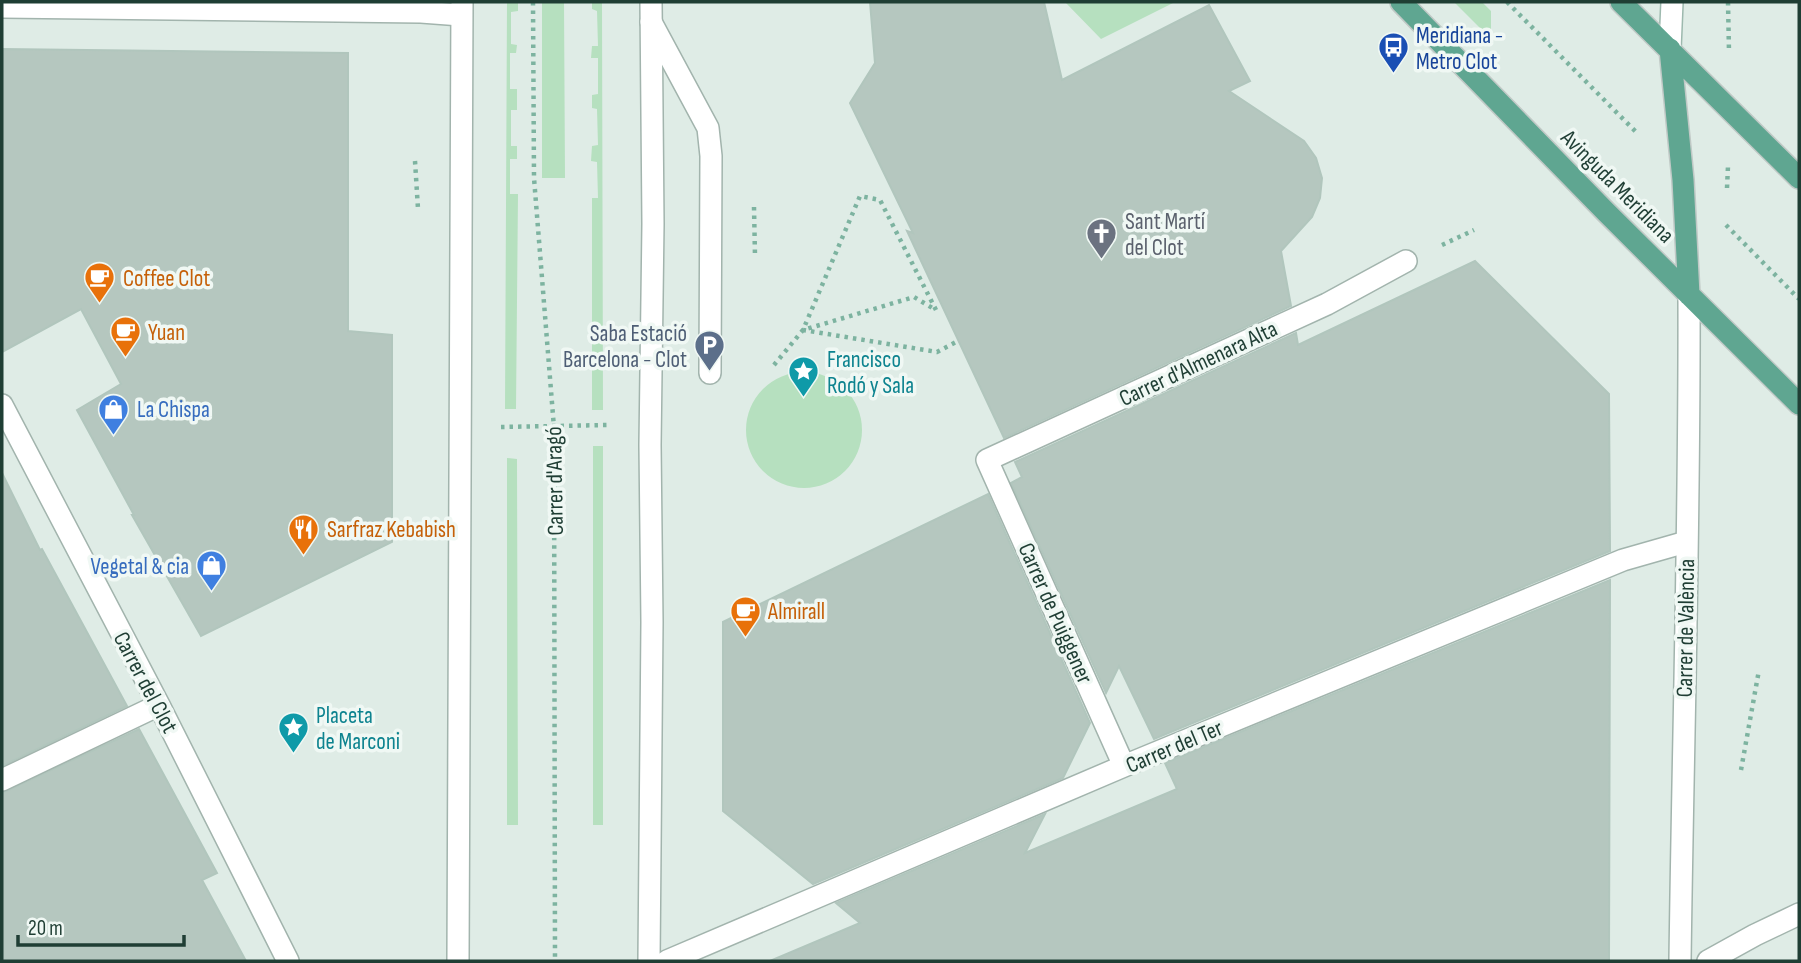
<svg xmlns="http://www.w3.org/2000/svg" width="1801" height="963" font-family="'Sofia Sans Condensed',sans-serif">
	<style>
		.green { fill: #b6e0bf }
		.building { fill: #b5c7bf; stroke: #b1c6bd; stroke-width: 2 }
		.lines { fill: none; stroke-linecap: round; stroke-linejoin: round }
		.service-casing { stroke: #a2b4ad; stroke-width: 24 }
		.pedestrian-casing { stroke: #a2b4ad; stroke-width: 24 }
		.minor-casing { stroke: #a2b4ad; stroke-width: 24 }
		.tertiary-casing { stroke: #a2b4ad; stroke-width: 24 }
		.secondary-casing { stroke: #9db9ae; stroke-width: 24 }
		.primary-casing { stroke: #c0c9c6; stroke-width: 24 }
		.path { stroke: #7db3a0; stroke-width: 4.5; stroke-dasharray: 3.5 5; stroke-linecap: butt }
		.service { stroke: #fff; stroke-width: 21 }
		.pedestrian { stroke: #fff; stroke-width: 21 }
		.minor { stroke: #fff; stroke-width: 21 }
		.tertiary { stroke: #fff; stroke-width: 21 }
		.secondary { stroke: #fff; stroke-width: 21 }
		.primary { stroke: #5fa691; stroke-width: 21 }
		.labels { text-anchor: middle; stroke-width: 7; stroke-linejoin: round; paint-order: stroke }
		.transit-label { font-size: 23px; fill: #164399; stroke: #f0f8f4; text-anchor: start }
		.street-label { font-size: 23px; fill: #1f3e34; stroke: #f0f8f4 }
		.worship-label { font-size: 23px; fill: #5b616d; stroke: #f0f8f4; text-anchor: start }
		.food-label { font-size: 23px; fill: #c56008; stroke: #f0f8f4; text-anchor: start }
		.service-label { font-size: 23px; fill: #4e5e75; stroke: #f0f8f4; text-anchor: end }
		.culture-label { font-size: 23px; fill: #0d838f; stroke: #f0f8f4; text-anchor: start }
		.shop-label { font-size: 23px; fill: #366cbe; stroke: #f0f8f4; text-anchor: start }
	</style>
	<rect width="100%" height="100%" fill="#dfece6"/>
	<path class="green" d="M 507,2 L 518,2 L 518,11 L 511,12 L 511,44 L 517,45 L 516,53 L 510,53 L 510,89 L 517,89 L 517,110 L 511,110 L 511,146 L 517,146 L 517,159 L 510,159 L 510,194 L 518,194 L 516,409 L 505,409 Z
		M 542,2 L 564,2 L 565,178 L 542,178 Z
		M 592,2 L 602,2 L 603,410 L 592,410 L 592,198 L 598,198 L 597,162 L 591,161 L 592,146 L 598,145 L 597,109 L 592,108 L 592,95 L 598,94 L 598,58 L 591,58 L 592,46 L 598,46 L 597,11 L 592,9 Z
		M 1065,2 L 1175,2 L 1101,39 Z
		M 1454,2 L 1482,2 L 1491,11 L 1491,39 Z
		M746 430a58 58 0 1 1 116 0a58 58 0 1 1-116 0Z
		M 593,446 L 603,446 L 603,825 L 593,825 Z
		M 507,458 L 517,459 L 518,825 L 507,825 Z"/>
	<path class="building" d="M 870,2 L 1044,2 L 1062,80 L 1209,5 L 1250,81 L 1229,91 L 1304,141 L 1316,158 L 1322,178 L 1320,198 L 1312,217 L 1281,251 L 1291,306 L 1004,438 L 907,231 L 913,233 L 850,103 L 875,63 Z
		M 2,49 L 348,53 L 348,331 L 392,335 L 392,542 L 201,636 L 132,515 L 134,515 L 77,410 L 121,384 L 81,309 L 2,352 Z
		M 1475,261 L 1609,394 L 1610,551 L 1154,739 L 1119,666 L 1106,693 L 1011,483 L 1022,477 L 1015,462 L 1296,333 L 1298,345 Z
		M 2,473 L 40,550 L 42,549 L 127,706 L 2,766 Z
		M 988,494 L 1090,723 L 1063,778 L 813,884 L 723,811 L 723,622 Z
		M 1610,580 L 1609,961 L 770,961 L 860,923 L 836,903 L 1045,814 L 1025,853 L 1177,789 L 1165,763 Z
		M 139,729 L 217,873 L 202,880 L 246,961 L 2,961 L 2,793 Z"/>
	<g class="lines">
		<defs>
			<path id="service" d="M 651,22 L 708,128 L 711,156 L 710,373"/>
			<path id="pedestrian" d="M 2,7 L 421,12 L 461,15
				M 1708,961 L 1755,935 L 1799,914"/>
			<path id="minor" d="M 2,405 L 159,705 L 288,961
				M 1124,766 L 987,460 L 1327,304 L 1406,261
				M 2,780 L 159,705
				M 667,961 L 1124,766 L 1623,560 L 1686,542"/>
			<path id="tertiary" d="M 458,961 L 462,2
				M 649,961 L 652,622 L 650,445 L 653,224 L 651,2
				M 1680,961 C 1683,739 1690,517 1689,295"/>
			<path id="secondary" d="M 1670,49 L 1672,2"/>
			<path id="primary" d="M 1401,2 L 1606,212 L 1799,404
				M 1621,2 L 1799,178
				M 1670,49 L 1683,180 L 1689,295"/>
		</defs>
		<use href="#service" class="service-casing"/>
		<use href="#pedestrian" class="pedestrian-casing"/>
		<use href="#minor" class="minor-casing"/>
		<use href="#tertiary" class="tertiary-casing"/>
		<use href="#secondary" class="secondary-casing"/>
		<use href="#primary" class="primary-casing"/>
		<path class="path" d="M 533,2 L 534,178 L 554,428 L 555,961
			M 1507,2 L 1637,133
			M 1728,2 L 1729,52
			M 415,161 L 418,209
			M 1727,188 L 1728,166
			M 754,207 L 755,256
			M 1726,225 L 1799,299
			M 1442,245 L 1474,230
			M 936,310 L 880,200 L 860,196 L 803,330 L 937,352 L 958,341
			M 774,365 L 803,330 L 914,297 L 934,309
			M 501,427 L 608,425
			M 1741,770 L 1759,670"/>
		<use href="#service" class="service"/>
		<use href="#pedestrian" class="pedestrian"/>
		<use href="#minor" class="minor"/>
		<use href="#tertiary" class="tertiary"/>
		<use href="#secondary" class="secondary"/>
		<use href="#primary" class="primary"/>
	</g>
	<defs>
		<symbol id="bus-pin" viewBox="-11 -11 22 30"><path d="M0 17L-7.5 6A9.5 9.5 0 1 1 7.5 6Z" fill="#1a4fb4" stroke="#f0f8f4"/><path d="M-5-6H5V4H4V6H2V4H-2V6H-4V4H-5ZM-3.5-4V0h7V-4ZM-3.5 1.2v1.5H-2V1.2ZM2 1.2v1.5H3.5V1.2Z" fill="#fff"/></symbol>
		<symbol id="church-pin" viewBox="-11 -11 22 30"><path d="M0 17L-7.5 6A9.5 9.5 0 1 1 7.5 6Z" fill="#6b7280" stroke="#f0f8f4"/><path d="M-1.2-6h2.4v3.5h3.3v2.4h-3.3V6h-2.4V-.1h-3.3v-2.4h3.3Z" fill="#fff"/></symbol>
		<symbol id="cafe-pin" viewBox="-11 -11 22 30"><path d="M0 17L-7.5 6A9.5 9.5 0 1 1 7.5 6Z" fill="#e8710a" stroke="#f0f8f4"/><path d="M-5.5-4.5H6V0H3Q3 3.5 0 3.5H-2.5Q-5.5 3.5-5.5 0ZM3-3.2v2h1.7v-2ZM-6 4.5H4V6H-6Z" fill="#fff"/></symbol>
		<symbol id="parking-pin" viewBox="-11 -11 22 30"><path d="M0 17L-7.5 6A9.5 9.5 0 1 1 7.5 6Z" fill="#5c6f8a" stroke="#f0f8f4"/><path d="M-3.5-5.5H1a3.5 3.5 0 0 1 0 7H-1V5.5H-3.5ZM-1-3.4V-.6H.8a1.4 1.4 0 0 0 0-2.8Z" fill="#fff"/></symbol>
		<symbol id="sight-pin" viewBox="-11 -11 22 30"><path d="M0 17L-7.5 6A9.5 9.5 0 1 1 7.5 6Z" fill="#0f9aa8" stroke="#f0f8f4"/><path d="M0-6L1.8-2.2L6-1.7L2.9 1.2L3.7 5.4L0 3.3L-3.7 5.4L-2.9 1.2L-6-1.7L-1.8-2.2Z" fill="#fff"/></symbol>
		<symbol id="shop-pin" viewBox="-11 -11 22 30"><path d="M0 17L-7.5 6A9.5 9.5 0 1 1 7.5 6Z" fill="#3f7fe0" stroke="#f0f8f4"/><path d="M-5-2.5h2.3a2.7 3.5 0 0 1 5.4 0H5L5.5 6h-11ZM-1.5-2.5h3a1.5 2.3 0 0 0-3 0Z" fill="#fff"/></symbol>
		<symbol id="restaurant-pin" viewBox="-11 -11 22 30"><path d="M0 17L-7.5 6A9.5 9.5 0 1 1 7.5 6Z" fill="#e8710a" stroke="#f0f8f4"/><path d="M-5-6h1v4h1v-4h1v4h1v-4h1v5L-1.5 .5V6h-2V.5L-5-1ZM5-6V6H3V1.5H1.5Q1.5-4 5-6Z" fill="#fff"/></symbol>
	</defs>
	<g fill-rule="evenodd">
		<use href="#bus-pin" x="1376" y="30" width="35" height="47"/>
		<use href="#church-pin" x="1084" y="216" width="35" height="47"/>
		<use href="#cafe-pin" x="82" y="260" width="35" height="47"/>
		<use href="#cafe-pin" x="108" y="314" width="35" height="47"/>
		<use href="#parking-pin" x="692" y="328" width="35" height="47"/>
		<use href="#sight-pin" x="786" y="354" width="35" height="47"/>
		<use href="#shop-pin" x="96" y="392" width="35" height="47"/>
		<use href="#restaurant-pin" x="286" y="512" width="35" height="47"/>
		<use href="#shop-pin" x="194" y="548" width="35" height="47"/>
		<use href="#cafe-pin" x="728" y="594" width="35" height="47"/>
		<use href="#sight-pin" x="276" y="710" width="35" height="47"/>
	</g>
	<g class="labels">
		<g class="transit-label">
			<text x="1416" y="43">Meridiana -<tspan x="1416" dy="26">Metro Clot</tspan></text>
		</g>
		<g class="street-label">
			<text transform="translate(1618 186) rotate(45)" y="8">Avinguda Meridiana</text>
			<text transform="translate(1198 363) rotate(-25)" y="8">Carrer d'Almenara Alta</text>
			<text transform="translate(554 481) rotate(-91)" y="8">Carrer d'Aragó</text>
			<text transform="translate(1056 613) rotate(66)" y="8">Carrer de Puiggener</text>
			<text transform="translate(1685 628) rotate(-89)" y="8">Carrer de València</text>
			<text transform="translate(146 682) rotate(62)" y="8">Carrer del Clot</text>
			<text transform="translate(1174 746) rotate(-23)" y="8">Carrer del Ter</text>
		</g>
		<g class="worship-label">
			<text x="1125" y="229">Sant Martí<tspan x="1125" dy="26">del Clot</tspan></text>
		</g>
		<g class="food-label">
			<text x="123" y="286">Coffee Clot</text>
			<text x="148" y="340">Yuan</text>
			<text x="327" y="537">Sarfraz Kebabish</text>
			<text x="768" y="619">Almirall</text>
		</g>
		<g class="service-label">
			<text x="687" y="341">Saba Estació<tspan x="687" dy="26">Barcelona - Clot</tspan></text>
		</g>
		<g class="culture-label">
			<text x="827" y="367">Francisco<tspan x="827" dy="26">Rodó y Sala</tspan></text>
			<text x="316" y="723">Placeta<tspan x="316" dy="26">de Marconi</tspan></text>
		</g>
		<g class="shop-label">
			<text x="137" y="417">La Chispa</text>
			<text x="189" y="574" text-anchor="end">Vegetal &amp; cia</text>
		</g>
	</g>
	<rect width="1801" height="963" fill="none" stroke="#1f3e34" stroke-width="7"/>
	<path d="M18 935v10h166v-10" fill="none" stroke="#1f3e34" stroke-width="3.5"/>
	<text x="28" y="935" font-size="21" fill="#1f3e34" stroke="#f0f8f4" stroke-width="5" paint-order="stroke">20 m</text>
</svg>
